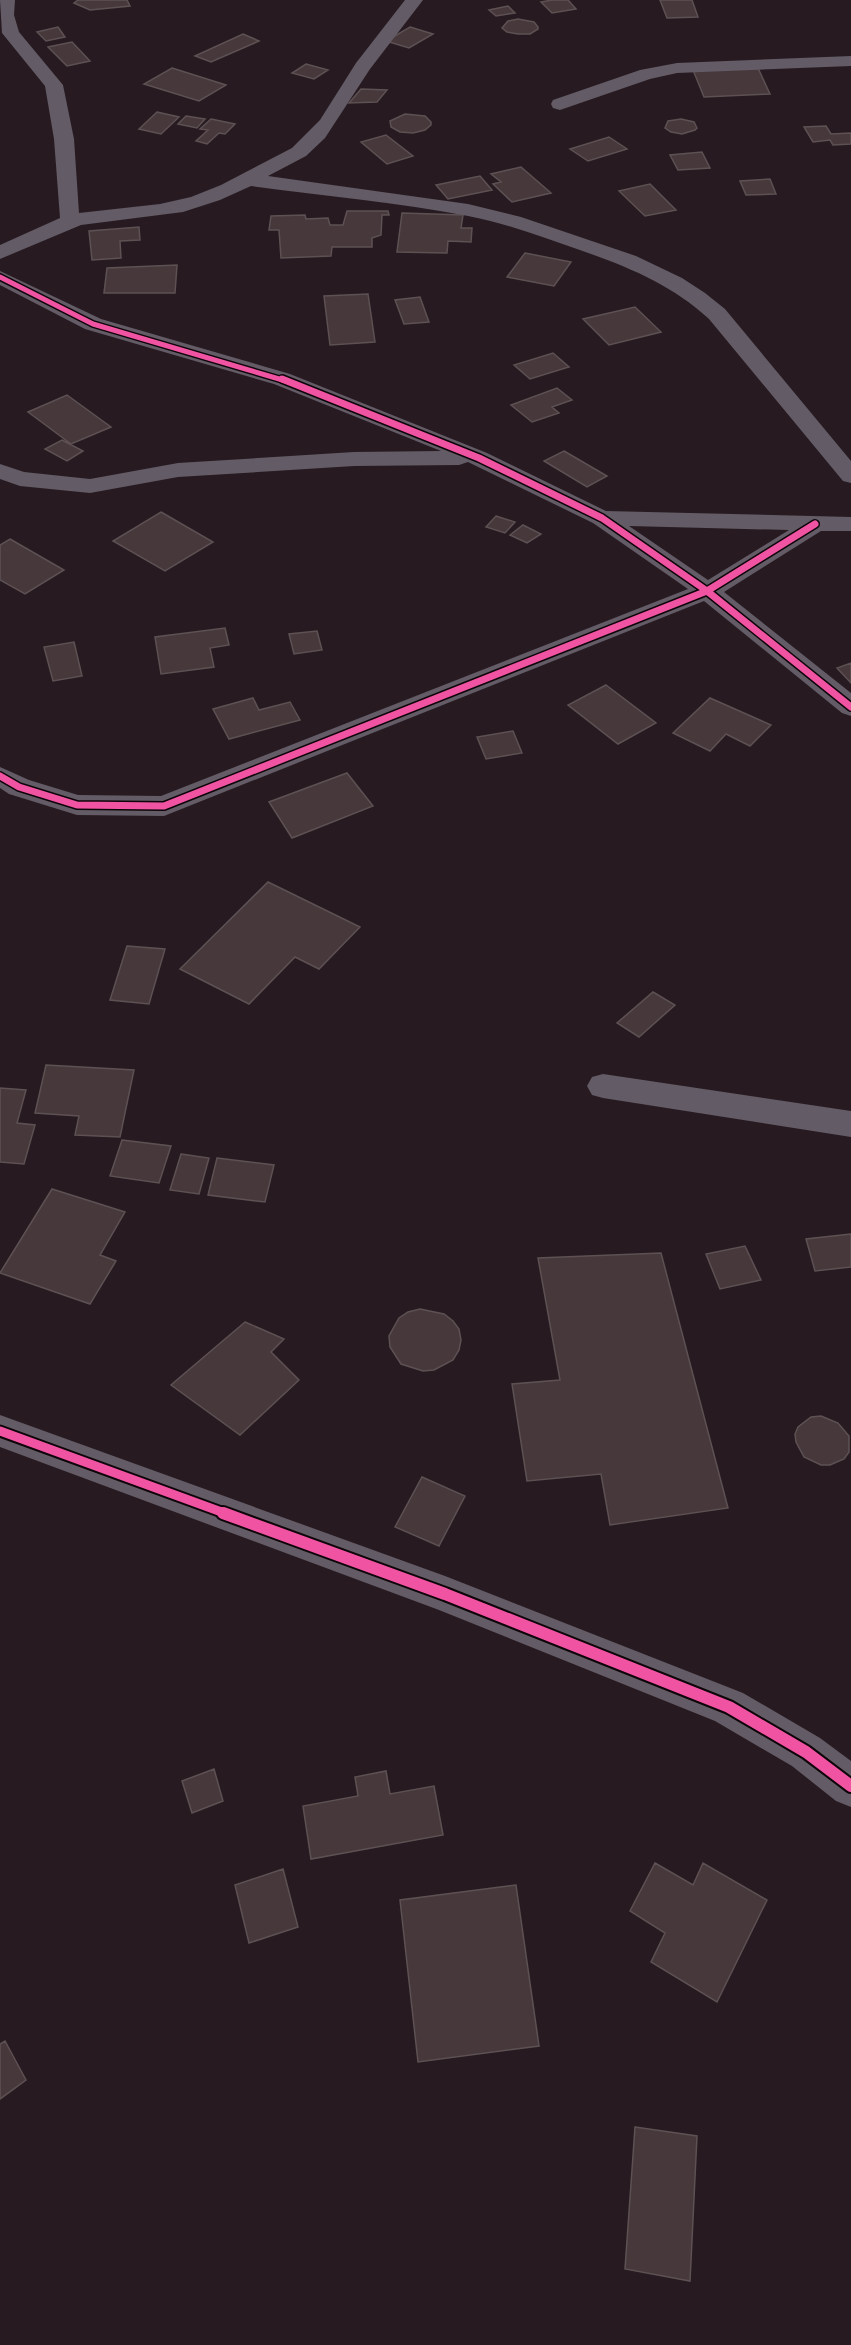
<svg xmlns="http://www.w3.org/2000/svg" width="851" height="2345" font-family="'Archivo Narrow',sans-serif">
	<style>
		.building { fill: #47383c; stroke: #5d5153; stroke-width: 1.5 }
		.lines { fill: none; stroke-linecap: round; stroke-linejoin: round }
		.street { fill: #635b65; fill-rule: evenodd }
		.cycleway-far3-casing { stroke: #0e0509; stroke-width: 8 }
		.cycleway-far2-casing { stroke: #0e0509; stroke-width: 10 }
		.cycleway-far1-casing { stroke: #0e0509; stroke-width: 13 }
		.cycleway-casing { stroke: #0e0509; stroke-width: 16 }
		.cycleway-far3 { stroke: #f153a3; stroke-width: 5 }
		.cycleway-far2 { stroke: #f153a3; stroke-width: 7 }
		.cycleway-far1 { stroke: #f153a3; stroke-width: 9 }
		.cycleway { stroke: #f153a3; stroke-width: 12 }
	</style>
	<rect width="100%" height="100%" fill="#271b21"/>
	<path class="building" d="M 78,0 L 127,0 L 130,6 L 90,10 L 74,3 Z
		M 552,0 L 568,0 L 576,9 L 552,13 L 541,2 Z
		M 660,0 L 692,0 L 698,17 L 667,18 Z
		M 508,6 L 515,13 L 496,16 L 489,10 Z
		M 518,19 L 534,22 L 538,27 L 538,29 L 530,34 L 518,34 L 507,32 L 502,28 L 508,21 Z
		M 58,27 L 65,37 L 46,41 L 37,32 Z
		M 410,27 L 433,34 L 409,48 L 386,41 Z
		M 243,34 L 259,41 L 211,62 L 195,56 Z
		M 72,42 L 90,61 L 67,66 L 48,47 Z
		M 306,64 L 328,70 L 314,79 L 292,73 Z
		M 172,68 L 226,85 L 199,101 L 144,84 Z
		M 758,68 L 770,94 L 704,97 L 693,70 Z
		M 361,89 L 387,90 L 377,102 L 349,103 Z
		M 157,112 L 179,117 L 161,134 L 139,129 Z
		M 405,114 L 425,116 L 431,122 L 431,125 L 425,130 L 413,133 L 400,132 L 391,127 L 390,121 Z
		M 186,116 L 205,119 L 197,128 L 178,124 Z
		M 211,119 L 235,124 L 225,134 L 219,133 L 207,144 L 196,141 L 208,130 L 200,129 Z
		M 681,119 L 694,122 L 697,128 L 695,130 L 682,134 L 671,132 L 665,128 L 668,121 Z
		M 826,126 L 831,134 L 851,133 L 851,144 L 833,145 L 830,140 L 813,142 L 804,127 Z
		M 386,135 L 413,156 L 387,164 L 361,142 Z
		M 609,137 L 627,149 L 588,161 L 570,149 Z
		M 702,152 L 710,168 L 678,170 L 670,155 Z
		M 521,167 L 551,193 L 512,202 L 493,184 L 501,182 L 491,174 Z
		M 480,176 L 492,190 L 448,199 L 436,185 Z
		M 770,179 L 776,194 L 746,195 L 740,181 Z
		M 650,184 L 676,210 L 645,216 L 619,191 Z
		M 347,211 L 388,211 L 389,215 L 382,215 L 381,235 L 372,238 L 372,247 L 332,247 L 331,256 L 281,258 L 279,230 L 269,230 L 271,216 L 305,215 L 306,219 L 328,218 L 330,225 L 343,225 Z
		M 402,213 L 463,215 L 461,228 L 472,228 L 471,242 L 448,241 L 447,253 L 397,252 Z
		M 139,227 L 140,240 L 120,241 L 121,258 L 92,260 L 89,231 Z
		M 525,253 L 571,262 L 554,286 L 507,277 Z
		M 177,265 L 175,293 L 104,293 L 107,268 Z
		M 368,294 L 375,342 L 330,345 L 324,296 Z
		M 420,297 L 429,322 L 404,324 L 395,300 Z
		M 635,307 L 661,332 L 609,345 L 583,319 Z
		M 553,353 L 569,367 L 530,379 L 514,365 Z
		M 557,388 L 572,400 L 552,407 L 559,413 L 532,422 L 511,405 Z
		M 67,395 L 111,427 L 71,444 L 28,412 Z
		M 62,440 L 83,451 L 67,461 L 45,449 Z
		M 564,451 L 607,476 L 587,487 L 544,461 Z
		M 161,512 L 213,542 L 165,571 L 113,541 Z
		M 496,516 L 515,522 L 505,533 L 486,527 Z
		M 523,525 L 541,534 L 527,543 L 510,535 Z
		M 10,539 L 64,570 L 25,594 L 0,580 L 0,545 Z
		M 225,628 L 229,645 L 210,648 L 214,667 L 161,674 L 155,637 Z
		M 317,631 L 322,650 L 294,654 L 289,634 Z
		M 74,642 L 82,676 L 53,681 L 44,647 Z
		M 851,663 L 851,683 L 837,668 Z
		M 606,685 L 656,723 L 618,744 L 568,705 Z
		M 253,698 L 259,710 L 290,702 L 300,720 L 229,739 L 213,709 Z
		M 710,698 L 771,725 L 750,746 L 726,734 L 710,751 L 673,733 Z
		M 513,731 L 522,753 L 486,759 L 477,737 Z
		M 347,773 L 373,806 L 292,838 L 269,802 Z
		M 268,882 L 360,927 L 319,969 L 295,957 L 249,1004 L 180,969 Z
		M 127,946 L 165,949 L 149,1004 L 110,1000 Z
		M 653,992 L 675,1005 L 639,1037 L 617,1023 Z
		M 46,1065 L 134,1070 L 120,1137 L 75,1135 L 79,1116 L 35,1113 Z
		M 0,1088 L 26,1090 L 17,1123 L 35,1125 L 24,1164 L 0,1162 Z
		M 122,1140 L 171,1146 L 159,1183 L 110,1176 Z
		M 181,1154 L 209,1158 L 199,1194 L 170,1190 Z
		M 217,1158 L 274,1165 L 265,1202 L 208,1195 Z
		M 52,1189 L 125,1212 L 100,1255 L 116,1261 L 90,1304 L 0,1273 Z
		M 851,1234 L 851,1267 L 815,1271 L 806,1239 Z
		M 745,1246 L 761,1280 L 720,1289 L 706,1254 Z
		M 661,1253 L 728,1508 L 610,1525 L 601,1474 L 527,1481 L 512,1384 L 560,1380 L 538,1258 Z
		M 420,1309 L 444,1314 L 453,1321 L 459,1329 L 461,1340 L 459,1350 L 453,1360 L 434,1370 L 423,1371 L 401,1364 L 390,1347 L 389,1336 L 399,1318 L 408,1312 Z
		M 245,1322 L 284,1339 L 271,1352 L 299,1380 L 240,1435 L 171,1385 Z
		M 821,1416 L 838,1423 L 849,1436 L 849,1452 L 844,1459 L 830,1465 L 821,1465 L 804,1457 L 796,1442 L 795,1434 L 798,1427 L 811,1417 Z
		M 422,1477 L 465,1496 L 439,1546 L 395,1527 Z
		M 214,1769 L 223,1801 L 192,1813 L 182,1781 Z
		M 386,1771 L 390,1794 L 434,1786 L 443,1835 L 311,1859 L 303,1806 L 358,1796 L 355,1777 Z
		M 655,1863 L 693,1885 L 703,1863 L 767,1900 L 717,2002 L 651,1962 L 665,1933 L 630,1911 Z
		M 283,1869 L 298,1927 L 249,1943 L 235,1885 Z
		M 516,1885 L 539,2046 L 418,2062 L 400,1900 Z
		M 5,2041 L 26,2080 L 0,2099 L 0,2044 Z
		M 635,2127 L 697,2136 L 690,2281 L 625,2269 Z"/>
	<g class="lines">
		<path class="street" d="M 0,0 L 15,0 L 14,15 L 19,32 L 63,85 L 74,139 L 79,213 L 160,204 L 191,197 L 221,185 L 292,148 L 320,120 L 356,63 L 405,0 L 423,0 L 370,69 L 325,138 L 306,156 L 268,176 L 468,204 L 521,217 L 636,256 L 682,278 L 705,293 L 725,309 L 851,461 L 851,483 L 843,481 L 709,319 C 671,284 626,266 577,249 C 541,237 506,223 468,216 C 397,202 323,196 251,186 L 220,200 L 183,212 L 81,225 L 0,259 L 0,245 L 60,218 L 54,139 L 45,86 L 2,33 Z
			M 851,56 L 851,66 L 677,73 L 650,79 L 560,110 L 553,108 L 551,104 L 553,100 L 640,70 L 677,63 Z
			M 0,271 L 101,319 L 290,374 L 487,453 L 606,511 L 851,517 L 851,531 L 821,531 L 724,592 L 851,693 L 851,716 L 842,713 L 704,601 L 164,816 L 77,815 L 9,794 L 0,788 L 0,767 L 29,780 L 78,795 L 161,796 L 688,589 L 593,523 L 468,462 L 459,465 L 354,466 L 178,477 L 90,493 L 20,486 L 0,479 L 0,464 L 24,472 L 90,479 L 178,463 L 354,452 L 441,451 L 274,384 L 85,329 L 0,285 ZM 629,526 L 789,530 L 708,580 Z
			M 603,1074 L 851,1111 L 851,1137 L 603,1098 L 592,1095 L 587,1086 L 592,1077 Z
			M 0,1415 L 445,1576 L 743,1693 L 820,1738 L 851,1761 L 851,1807 L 836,1801 L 792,1766 L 715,1721 L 439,1610 L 0,1447 Z"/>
		<defs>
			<path id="cycleway-far3" d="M 0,277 L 93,324 L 286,381"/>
			<path id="cycleway-far2" d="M 282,379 L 479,458 L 602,518 L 707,591 L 851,707
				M 0,776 L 19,787 L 77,805 L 164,806 L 707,591 L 815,524"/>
			<path id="cycleway-far1" d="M 0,1431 L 227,1514"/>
			<path id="cycleway" d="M 223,1513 L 445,1594 L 729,1707 L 806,1752 L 851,1786"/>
		</defs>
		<use href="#cycleway-far3" class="cycleway-far3-casing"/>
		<use href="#cycleway-far2" class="cycleway-far2-casing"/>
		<use href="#cycleway-far1" class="cycleway-far1-casing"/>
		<use href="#cycleway" class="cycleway-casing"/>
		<use href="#cycleway-far3" class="cycleway-far3"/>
		<use href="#cycleway-far2" class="cycleway-far2"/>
		<use href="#cycleway-far1" class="cycleway-far1"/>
		<use href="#cycleway" class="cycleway"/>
	</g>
</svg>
